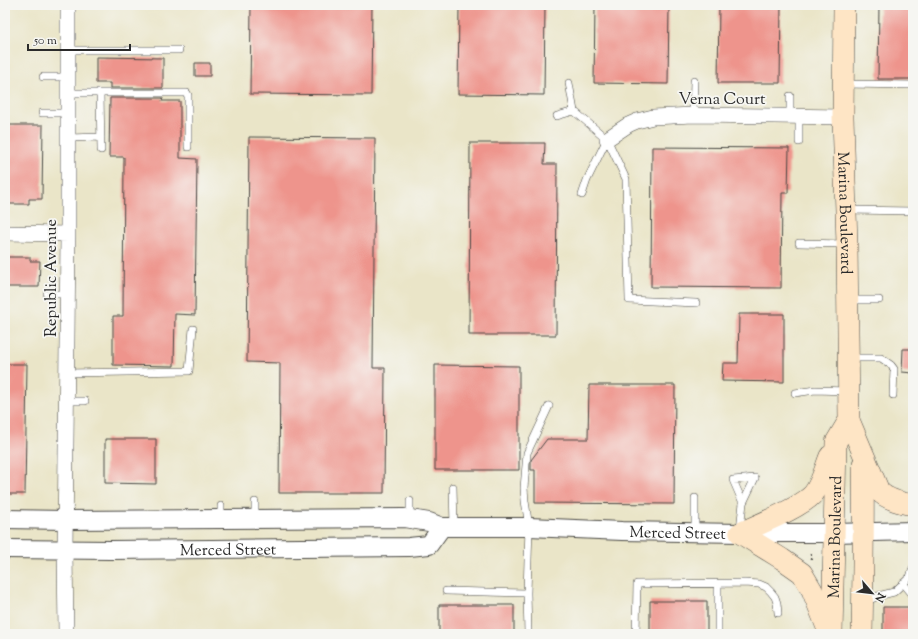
<svg xmlns="http://www.w3.org/2000/svg" width="918" height="639" font-family="'Sorts Mill Goudy',serif">
	<style>
		.building { fill: #ee948c }
		.lines { fill: none; stroke-linecap: round; stroke-linejoin: round }
		.service-casing { stroke: #484743; stroke-width: 8 }
		.minor-casing { stroke: #484743; stroke-width: 16 }
		.tertiary-casing { stroke: #484743; stroke-width: 20 }
		.secondary-casing { stroke: #484743; stroke-width: 22 }
		.path { stroke: #484743; stroke-width: 2.5; stroke-dasharray: 1 3; stroke-linecap: butt }
		.service { stroke: #fff; stroke-width: 7 }
		.minor { stroke: #fff; stroke-width: 15 }
		.tertiary { stroke: #fff; stroke-width: 18 }
		.secondary { stroke: #fee5c5; stroke-width: 21 }
		.labels { text-anchor: middle; stroke-width: 3.5; stroke-linejoin: round; paint-order: stroke }
		.street-label { font-size: 16px; fill: #2b2b2b; stroke: #f6f6f2 }
	</style>
	<rect width="100%" height="100%" fill="#f6f6f2"/>
	<filter id="ink" filterUnits="userSpaceOnUse"><feTurbulence type="fractalNoise" baseFrequency=".025" numOctaves="2"/><feDisplacementMap in="SourceGraphic" scale="8" xChannelSelector="R" yChannelSelector="G"/><feConvolveMatrix kernelMatrix="1 2 1 2 8 2 1 2 1" color-interpolation-filters="sRGB"/></filter>
	<filter id="wash" filterUnits="userSpaceOnUse"><feTurbulence type="fractalNoise" baseFrequency=".012" numOctaves="4" result="noise"/><feDisplacementMap in="SourceGraphic" scale="16" xChannelSelector="R" yChannelSelector="G"/><feGaussianBlur stdDeviation="0.9" result="paint"/><feColorMatrix in="noise" values="0 0 0 0 0 0 0 0 0 0 0 0 0 0 0 0 0 1.4 0 .05"/><feComposite in="paint" operator="in"/></filter>
	<g filter="url(#wash)">
		<rect width="100%" height="100%" fill="#eae5c8"/>
		<g id="blocks">
			<path class="building" d="M 251,5 L 372,5 L 371,95 L 250,94 Z
				M 459,5 L 545,5 L 544,95 L 458,94 Z
				M 595,5 L 669,5 L 668,84 L 594,83 Z
				M 719,5 L 781,5 L 780,83 L 718,83 Z
				M 879,5 L 913,5 L 913,79 L 878,79 Z
				M 96,57 L 163,58 L 163,88 L 110,88 L 110,83 L 96,83 Z
				M 195,63 L 210,63 L 210,76 L 195,76 Z
				M 110,98 L 163,98 L 162,101 L 180,101 L 180,158 L 197,159 L 195,315 L 175,314 L 174,366 L 113,365 L 113,316 L 123,316 L 124,157 L 109,157 Z
				M 5,125 L 43,125 L 42,199 L 29,199 L 29,204 L 5,204 Z
				M 249,137 L 375,138 L 373,368 L 385,368 L 384,493 L 279,493 L 280,363 L 247,362 Z
				M 470,143 L 545,143 L 544,164 L 557,164 L 556,335 L 469,335 Z
				M 652,147 L 789,148 L 788,193 L 782,193 L 781,288 L 651,287 Z
				M 5,257 L 30,257 L 30,261 L 40,261 L 39,287 L 5,287 Z
				M 739,314 L 784,314 L 784,382 L 722,381 L 723,363 L 738,363 Z
				M 903,349 L 913,349 L 913,373 L 902,372 Z
				M 5,364 L 27,364 L 25,494 L 5,494 Z
				M 435,365 L 519,366 L 519,470 L 435,470 Z
				M 589,385 L 675,385 L 674,504 L 535,503 L 535,470 L 531,470 L 531,460 L 547,439 L 588,439 Z
				M 105,439 L 156,439 L 156,484 L 105,483 Z
				M 650,601 L 707,601 L 707,634 L 650,634 Z
				M 439,605 L 514,605 L 514,634 L 439,634 Z
				M 883,607 L 913,607 L 913,633 L 883,633 Z"/>
		</g>
	</g>
	<g filter="url(#ink)">
		<use href="#blocks" fill-opacity="0" stroke="#484743" stroke-width="1"/>
		<g class="lines">
			<defs>
				<path id="service" d="M 68,50 L 179,50
					M 43,77 L 68,77
					M 569,83 L 574,111
					M 845,84 L 913,85
					M 68,93 L 100,93 L 101,150
					M 100,93 L 187,93 L 188,95 L 188,147
					M 42,113 L 68,113
					M 693,115 L 694,81
					M 557,116 L 574,111 L 607,139 L 626,179 L 629,300 L 696,303
					M 790,116 L 790,96
					M 68,138 L 101,137
					M 799,142 L 799,117
					M 582,195 L 587,180 L 607,139
					M 848,210 L 913,211
					M 799,243 L 845,244
					M 47,294 L 68,294
					M 849,300 L 879,300
					M 850,358 L 881,358 L 891,365 L 894,369 L 893,395
					M 67,373 L 189,371 L 193,329
					M 795,393 L 815,390 L 847,391
					M 67,401 L 85,401
					M 453,487 L 454,526
					M 695,498 L 695,532
					M 410,501 L 410,519
					M 255,518 L 255,502
					M 221,519 L 221,506
					M 740,529 L 743,503 L 755,478 L 733,480 L 743,503
					M 903,583 L 913,595
					M 446,591 L 527,593
					M 865,602 L 878,596 L 894,592 L 910,577 L 913,568
					M 528,634 L 527,593 L 529,527 L 525,501 L 524,488 L 527,453 L 549,406
					M 636,634 L 637,584 L 745,583 L 759,584 L 766,587 L 771,592 L 775,597 L 777,603 L 778,613
					M 718,634 L 718,584"/>
				<path id="minor" d="M 607,139 L 628,125 L 637,121 L 653,117 L 693,115 L 843,117
					M 5,233 L 68,234
					M 66,634 L 65,551 L 68,234 L 68,5"/>
				<g id="tertiary">
					<path id="s1" d="M 5,519 L 66,520 L 404,518 L 429,522 L 442,527 L 529,527 L 622,531 L 740,533 L 834,533 L 913,531"/>
					<path id="s2" d="M 5,549 L 111,550 L 409,547 L 429,545 L 442,527"/>
				</g>
				<g id="secondary">
					<path id="s3" d="M 844,5 L 843,117 L 847,244 L 849,420 L 879,491 C 887,500 902,503 913,505"/>
					<path d="M 740,533 L 782,559 L 802,573 L 812,590 L 828,630"/>
					<path d="M 740,533 C 757,525 803,507 814,493 C 822,482 825,468 830,456"/>
					<path id="s4" d="M 832,634 L 836,442 L 849,420"/>
					<path d="M 862,634 C 863,577 864,521 863,464"/>
				</g>
			</defs>
			<use href="#service" class="service-casing"/>
			<use href="#minor" class="minor-casing"/>
			<use href="#tertiary" class="tertiary-casing"/>
			<use href="#secondary" class="secondary-casing"/>
			<path class="path" d="M 811,559 L 811,552"/>
			<use href="#service" class="service"/>
			<use href="#minor" class="minor"/>
			<use href="#tertiary" class="tertiary"/>
			<use href="#secondary" class="secondary"/>
		</g>
	</g>
	<g class="labels">
		<g class="street-label">
			<text x="722" y="104">Verna Court</text>
			<text dy="6" stroke="none"><textPath href="#s3" startOffset="208">Marina Boulevard</textPath></text>
			<text transform="translate(50 278) rotate(-90)" y="6">Republic Avenue</text>
			<text dy="6" stroke="none"><textPath href="#s1" startOffset="674">Merced Street</textPath></text>
			<text dy="6" stroke="none"><textPath href="#s4" startOffset="97">Marina Boulevard</textPath></text>
			<text dy="6" stroke="none"><textPath href="#s2" startOffset="223">Merced Street</textPath></text>
		</g>
	</g>
	<rect width="918" height="639" fill="none" stroke="#f6f6f2" stroke-width="20"/>
	<g transform="translate(872 593) rotate(118)" stroke="#f6f6f2" stroke-width="3" paint-order="stroke">
	<path d="M0-3L7 15L0 10L-7 15Z" fill="#2b2b2b"/>
	<text y="-6" font-size="11" font-weight="bold" text-anchor="middle" fill="#2b2b2b">N</text>
	</g>
	<path d="M28 44v6h102v-6" fill="none" stroke="#2b2b2b" stroke-width="2"/>
	<text x="34" y="44" font-size="12" fill="#2b2b2b" stroke="#f6f6f2" stroke-width="3" paint-order="stroke">50 m</text>
</svg>
